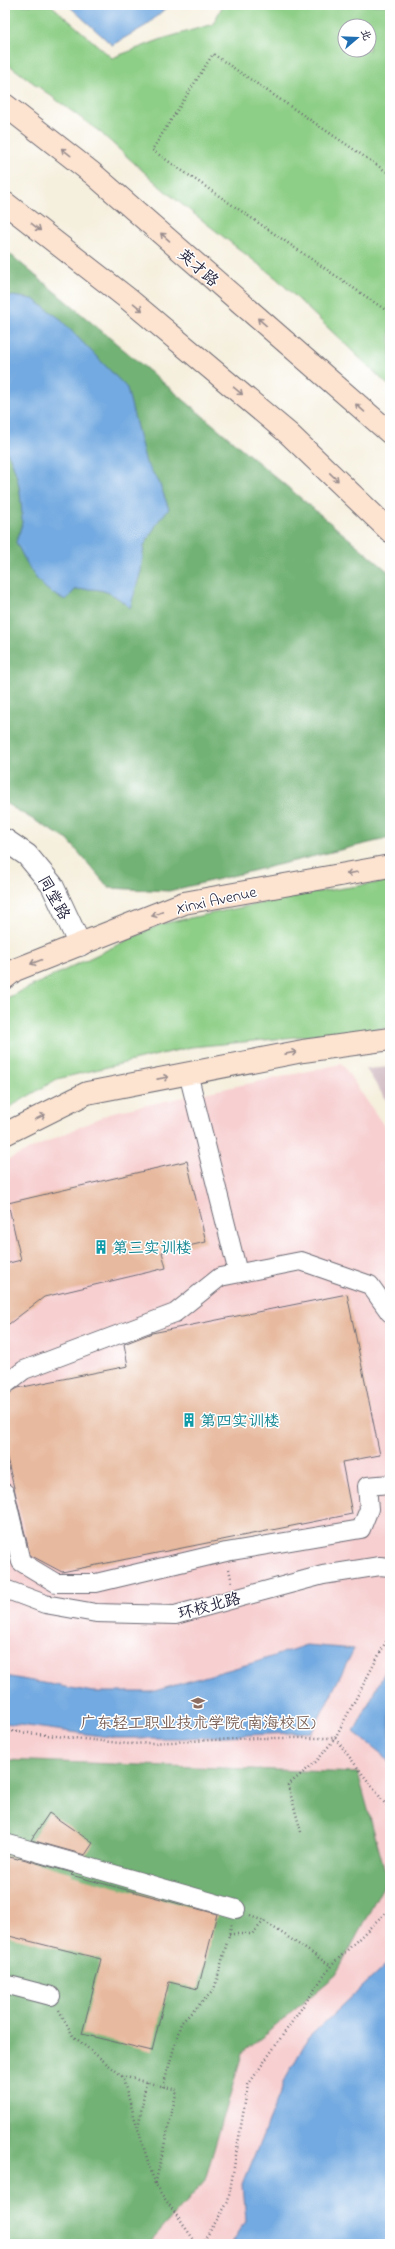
<svg xmlns="http://www.w3.org/2000/svg" width="395" height="2249" font-family="'Indie Flower','LXGW WenKai TC',sans-serif">
	<style>
		.built { fill: #f7cfd0 }
		.industrial { fill: #d2bdc5 }
		.green { fill: #8ecf87; stroke: #587861; fill-rule: evenodd }
		.forest { fill: #72b274; stroke: #4a6a58 }
		.water { fill: #73aae1; stroke: #4a668e }
		.building { fill: #e7b99e }
		.lines { fill: none; stroke-linecap: round; stroke-linejoin: round }
		.minor-casing { stroke: #6c6a74; stroke-width: 20 }
		.tertiary-casing { stroke: #6c6a74; stroke-width: 24 }
		.secondary-casing { stroke: #6c6a74; stroke-width: 24 }
		.path { stroke: #6c6a74; stroke-width: 2.5; stroke-dasharray: 1 3; stroke-linecap: butt }
		.minor { stroke: #fff; stroke-width: 18 }
		.tertiary { stroke: #fff; stroke-width: 22 }
		.secondary { stroke: #fde4d1; stroke-width: 22 }
		.oneway { stroke: #9a8d8e }
		.labels { text-anchor: middle; stroke-width: 3; stroke-linejoin: round; paint-order: stroke }
		.street-label { font-size: 16px; fill: #22223b; stroke: #fff }
		.culture-label { font-size: 16px; fill: #0d838f; stroke: #fff; text-anchor: start }
		.education-label { font-size: 16px; fill: #785e54; stroke: #fff }
	</style>
	<rect width="100%" height="100%" fill="#fff"/>
	<filter id="ink" filterUnits="userSpaceOnUse"><feTurbulence type="fractalNoise" baseFrequency=".025" numOctaves="2"/><feDisplacementMap in="SourceGraphic" scale="8" xChannelSelector="R" yChannelSelector="G"/><feConvolveMatrix kernelMatrix="1 2 1 2 8 2 1 2 1" color-interpolation-filters="sRGB"/></filter>
	<filter id="wash" filterUnits="userSpaceOnUse"><feTurbulence type="fractalNoise" baseFrequency=".012" numOctaves="4" result="noise"/><feDisplacementMap in="SourceGraphic" scale="16" xChannelSelector="R" yChannelSelector="G"/><feGaussianBlur stdDeviation="0.9" result="paint"/><feColorMatrix in="noise" values="0 0 0 0 0 0 0 0 0 0 0 0 0 0 0 0 0 1.4 0 .05"/><feComposite in="paint" operator="in"/></filter>
	<g filter="url(#wash)">
		<rect width="100%" height="100%" fill="#f5efdd"/>
		<path class="built" d="M 342,1064 L 390,1135 L 390,2244 L 5,2244 L 5,1161 L 113,1112 Z"/>
		<path class="industrial" d="M 390,1067 L 390,1106 L 366,1069 Z"/>
		<path class="green" d="M 5,5 L 51,5 L 112,58 L 162,39 L 213,24 L 223,5 L 390,5 L 390,387 L 276,278 L 165,191 L 100,132 L 5,62 ZM 345,26 L 369,26 L 369,50 L 345,50 Z
			M 390,881 L 390,1028 L 191,1047 L 57,1079 L 5,1110 L 5,1000 L 9,997 L 161,924 L 305,894 Z"/>
		<path class="forest" d="M 5,250 L 390,573 L 390,838 L 169,891 L 109,888 L 68,840 L 5,803 Z
			M 5,1760 L 358,1773 L 387,1879 L 336,1975 L 242,2054 L 205,2180 L 148,2244 L 5,2244 Z"/>
		<path class="water" d="M 68,5 L 169,5 L 147,25 L 112,45 Z
			M 5,295 L 33,299 L 58,317 L 127,388 L 146,463 L 159,482 L 169,509 L 159,520 L 144,546 L 141,571 L 130,608 C 111,591 101,587 75,590 L 66,600 C 37,589 29,568 16,542 C 18,535 22,527 22,521 C 22,498 18,468 5,449 Z
			M 306,1645 L 354,1649 L 312,1732 L 183,1738 L 116,1738 L 5,1723 L 5,1676 L 93,1692 L 151,1692 L 256,1662 Z
			M 390,1662 L 390,1764 L 383,1755 L 354,1732 Z
			M 390,1961 L 390,2244 L 231,2244 L 246,2221 L 243,2184 L 286,2078 L 308,2038 Z"/>
		<g id="blocks">
			<path class="building" d="M 187,1161 L 206,1242 L 162,1252 L 166,1268 L 44,1297 L 5,1327 L 5,1264 L 21,1260 L 8,1203 Z
				M 347,1294 L 380,1455 L 342,1462 L 352,1514 L 62,1572 L 30,1555 L 5,1450 L 5,1395 L 18,1388 L 128,1366 L 124,1344 L 152,1333 Z
				M 49,1813 L 93,1843 L 85,1855 L 31,1840 Z
				M 5,1856 L 18,1859 L 19,1858 L 73,1873 L 71,1875 L 217,1914 L 198,1989 L 169,1982 L 152,2051 L 82,2034 L 101,1959 L 5,1935 Z"/>
		</g>
	</g>
	<g filter="url(#ink)">
		<use href="#blocks" fill-opacity="0" stroke="#6c6a74" stroke-width="1"/>
		<g class="lines">
			<defs>
				<path id="minor" d="M 188,1073 L 238,1273
					M 5,1385 L 24,1370 L 175,1313 L 220,1277 L 301,1261 L 370,1285 L 390,1313
					M 5,1493 L 21,1562 L 56,1583 L 96,1583 L 226,1552 L 361,1529 L 369,1509 L 367,1486 L 390,1484
					M 5,1589 L 45,1604 L 96,1613 L 175,1615 L 323,1575 L 380,1566 L 390,1567
					M 5,1843 L 236,1909
					M 5,1984 L 51,1996"/>
				<path id="tertiary" d="M 5,840 L 27,855 L 52,885 L 80,945"/>
				<path id="secondary" d="M 5,105 L 92,173 L 390,433
					M 5,203 L 127,298 L 289,434 L 390,531
					M 5,978 L 15,970 L 184,903 L 390,866
					M 5,1134 L 87,1093 L 303,1051 L 390,1039"/>
			</defs>
			<use href="#minor" class="minor-casing"/>
			<use href="#tertiary" class="tertiary-casing"/>
			<use href="#secondary" class="secondary-casing"/>
			<path class="path" d="M 390,174 L 213,54 L 152,150 L 390,313
				M 229,1569 L 232,1583
				M 5,1728 L 10,1731 L 129,1744 L 255,1738 L 335,1738 L 390,1810
				M 301,1832 L 288,1785 L 317,1761 L 335,1738 L 390,1634
				M 250,1916 L 264,1921 L 331,1966
				M 229,1934 L 252,1934 L 264,1921
				M 59,2010 L 73,2036 L 122,2076 L 177,2090 L 155,2185 L 197,2244
				M 122,2076 L 138,2129
				M 146,2082 L 138,2129 L 155,2184
				M 163,2087 L 181,2023 L 214,1990 L 232,1924
				M 202,2244 L 228,2202 L 248,2085 L 331,1966 L 390,1908"/>
			<use href="#minor" class="minor"/>
			<use href="#tertiary" class="tertiary"/>
			<use href="#secondary" class="secondary"/>
		</g>
		<defs><path id="oneway-shaft" d="M-6 0H5M1.5-3L5.5 0L1.5 3" fill="none" stroke-width="1.6" stroke-linecap="round" stroke-linejoin="round"/></defs>
		<g class="oneway">
			<use href="#oneway-shaft" transform="translate(66 152) rotate(-142)"/>
			<use href="#oneway-shaft" transform="translate(36 227) rotate(38)"/>
			<use href="#oneway-shaft" transform="translate(165 237) rotate(-139)"/>
			<use href="#oneway-shaft" transform="translate(138 307) rotate(40)"/>
			<use href="#oneway-shaft" transform="translate(262 322) rotate(-139)"/>
			<use href="#oneway-shaft" transform="translate(238 391) rotate(40)"/>
			<use href="#oneway-shaft" transform="translate(360 408) rotate(-139)"/>
			<use href="#oneway-shaft" transform="translate(334 477) rotate(44)"/>
			<use href="#oneway-shaft" transform="translate(352 873) rotate(170)"/>
			<use href="#oneway-shaft" transform="translate(157 914) rotate(158)"/>
			<use href="#oneway-shaft" transform="translate(36 962) rotate(159)"/>
			<use href="#oneway-shaft" transform="translate(291 1053) rotate(-11)"/>
			<use href="#oneway-shaft" transform="translate(163 1078) rotate(-11)"/>
			<use href="#oneway-shaft" transform="translate(40 1117) rotate(-26)"/>
		</g>
	</g>
	<defs>
		<symbol id="building-bare" viewBox="-9 -9 18 18"><path d="M-4-6H4V6H1V3H-1V6H-4ZM-2.5-4.3h1.7v1.8h-1.7ZM.8-4.3h1.7v1.8H.8ZM-2.5-1h1.7V.8h-1.7ZM.8-1h1.7V.8H.8Z" fill="#0f9aa8" stroke="#fff" stroke-width="2.5" paint-order="stroke"/></symbol>
		<symbol id="university-bare" viewBox="-9 -9 18 18"><path d="M0-5L7-2L0 1L-7-2ZM-4 1L0 2.5L4 1V4Q0 6-4 4Z" fill="#8d6e63" stroke="#fff" stroke-width="2.5" paint-order="stroke"/></symbol>
	</defs>
	<g fill-rule="evenodd">
		<use href="#building-bare" x="91" y="1237" width="20" height="20"/>
		<use href="#building-bare" x="179" y="1410" width="20" height="20"/>
		<use href="#university-bare" x="188" y="1693" width="20" height="20"/>
	</g>
	<g class="labels">
		<g class="street-label">
			<text transform="translate(199 267) rotate(41)" y="6">英才路</text>
			<text transform="translate(55 897) rotate(61)" y="6">同堂路</text>
			<text transform="translate(216 899) rotate(-12)" y="6">Xinxi Avenue</text>
			<text transform="translate(209 1605) rotate(-15)" y="6">环校北路</text>
		</g>
		<g class="culture-label">
			<text x="112" y="1253">第三实训楼</text>
			<text x="200" y="1426">第四实训楼</text>
		</g>
		<g class="education-label">
			<text x="198" y="1728">广东轻工职业技术学院(南海校区)</text>
		</g>
	</g>
	<rect width="395" height="2249" fill="none" stroke="#fff" stroke-width="20"/>
	<g transform="translate(357 38) rotate(71)"><circle r="19" fill="#ffffff" stroke="#a7a7b1"/>
	<path d="M0-3L7 15L0 10L-7 15Z" fill="#1f6fb2"/>
	<text y="-6" font-size="11" font-weight="bold" text-anchor="middle" fill="#22223b">北</text>
	</g>
</svg>
